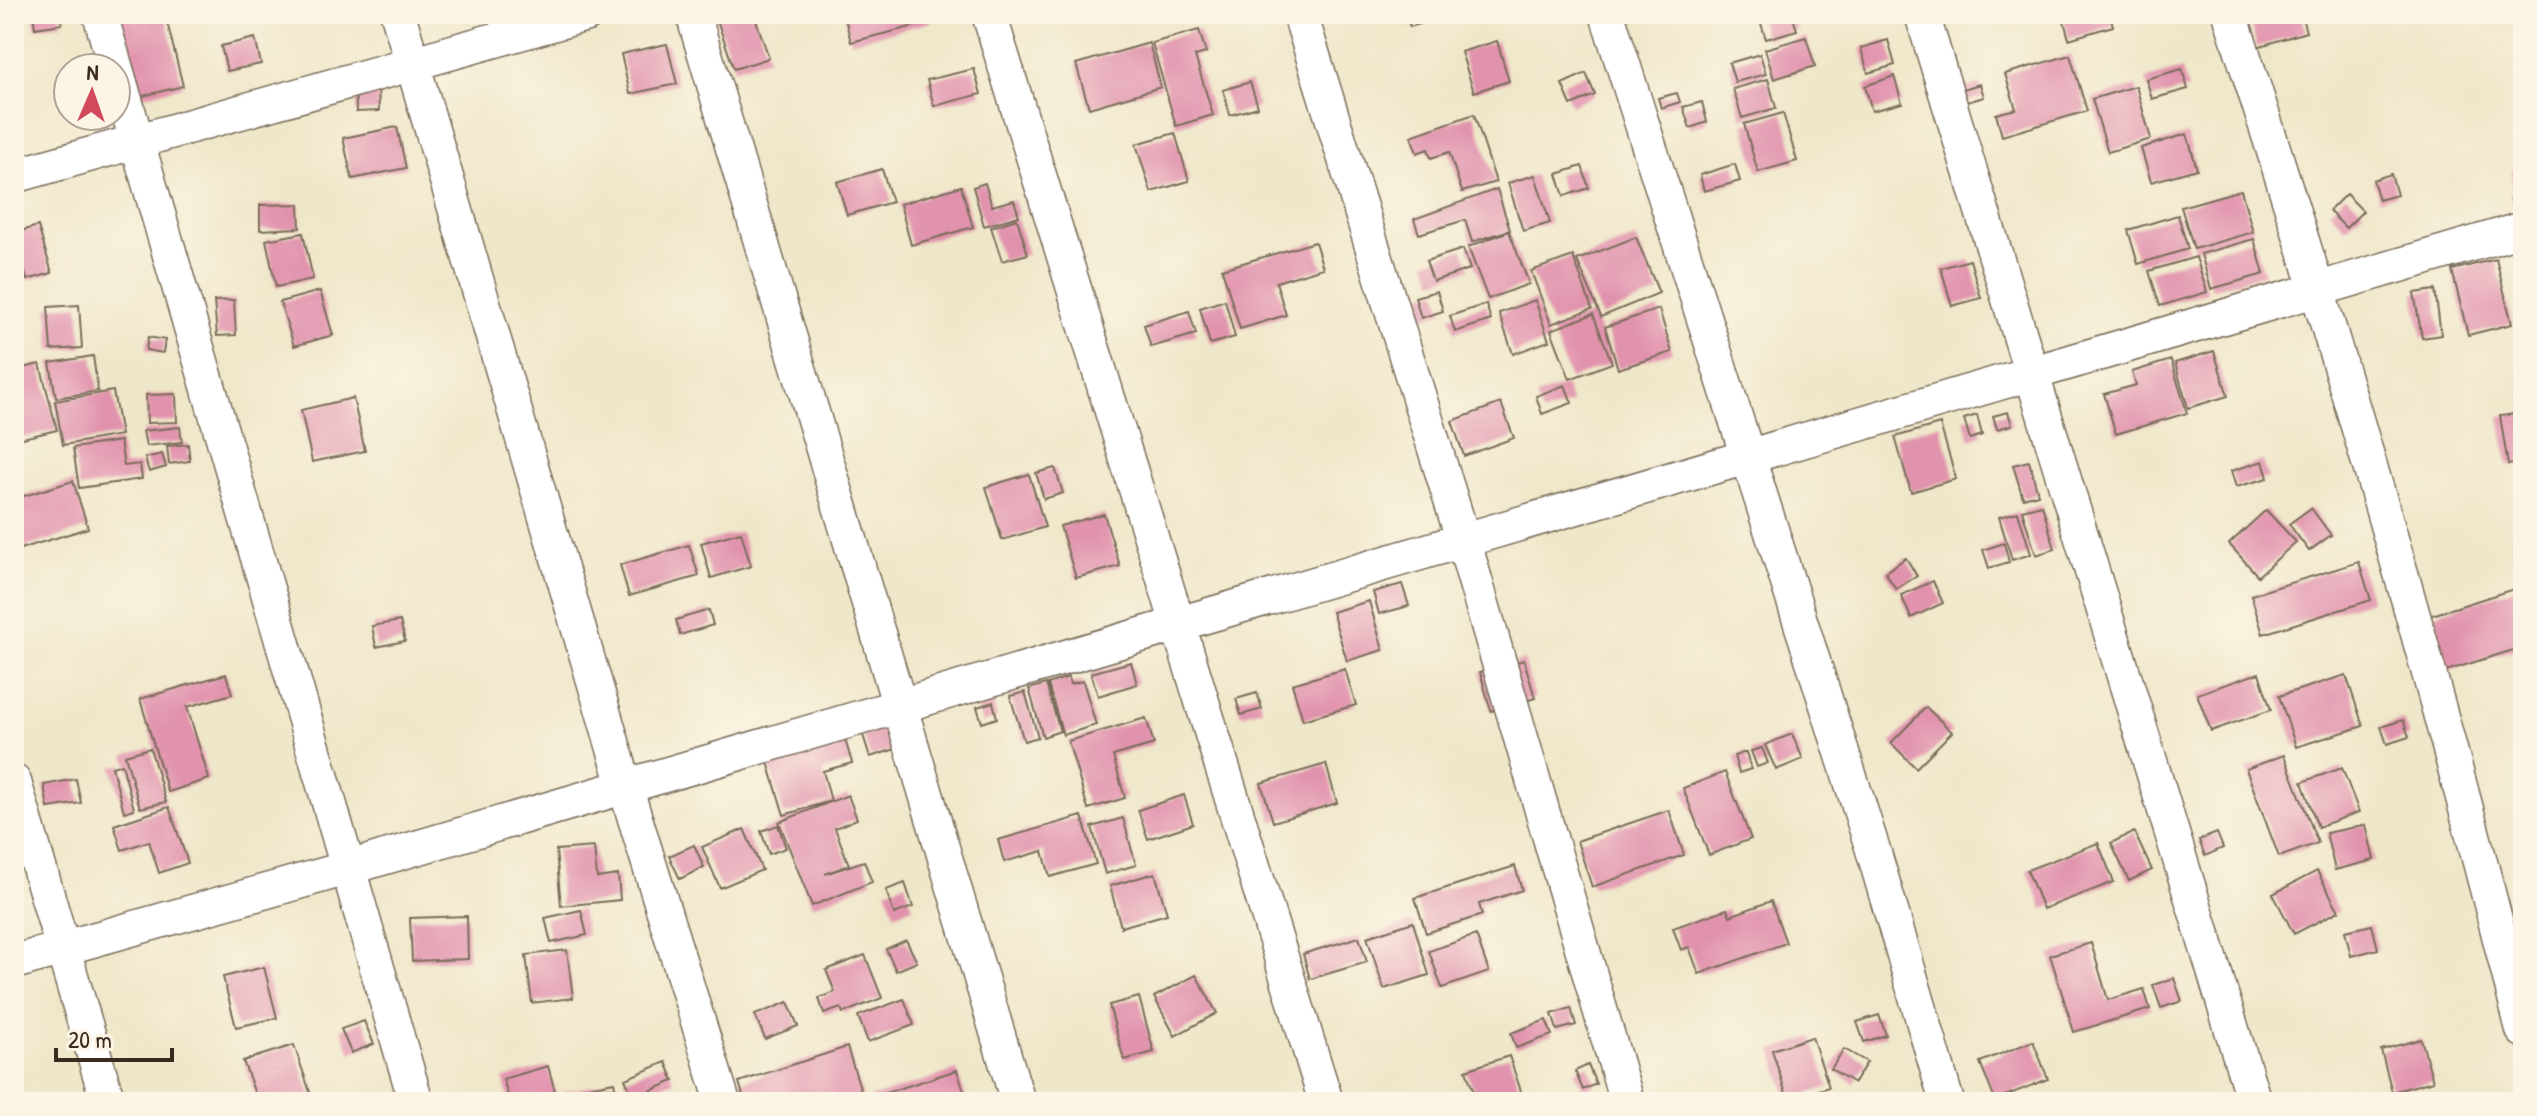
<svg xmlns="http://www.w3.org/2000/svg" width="2537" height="1116" font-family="'Patrick Hand',sans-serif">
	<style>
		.building { fill: #e193ad }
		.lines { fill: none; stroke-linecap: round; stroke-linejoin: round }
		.street-casing { stroke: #7a6c5a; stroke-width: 37 }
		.street { stroke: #fff; stroke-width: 34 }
	</style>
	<rect width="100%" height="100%" fill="#fcf5e5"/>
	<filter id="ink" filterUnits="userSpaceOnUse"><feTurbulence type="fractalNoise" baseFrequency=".0125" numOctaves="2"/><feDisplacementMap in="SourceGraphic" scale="16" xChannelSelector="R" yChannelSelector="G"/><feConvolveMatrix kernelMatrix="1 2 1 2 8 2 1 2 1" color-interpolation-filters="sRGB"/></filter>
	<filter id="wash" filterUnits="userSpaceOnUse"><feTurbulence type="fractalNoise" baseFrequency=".006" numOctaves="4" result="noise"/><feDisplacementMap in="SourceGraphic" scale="32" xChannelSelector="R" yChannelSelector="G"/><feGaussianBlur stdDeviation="1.8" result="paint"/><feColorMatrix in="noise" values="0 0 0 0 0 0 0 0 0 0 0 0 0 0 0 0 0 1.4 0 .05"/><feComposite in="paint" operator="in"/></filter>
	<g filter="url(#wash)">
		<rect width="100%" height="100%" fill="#efe7c9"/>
		<g id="blocks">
			<path class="building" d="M 33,14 L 60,14 L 62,24 L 35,28 Z
				M 117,14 L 165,14 L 183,86 L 139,97 Z
				M 715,14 L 754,14 L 769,58 L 734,69 Z
				M 844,14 L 929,14 L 931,22 L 851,42 Z
				M 1406,14 L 1449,14 L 1449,15 L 1410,27 Z
				M 1758,14 L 1792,14 L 1797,30 L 1766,39 Z
				M 2062,14 L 2110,14 L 2113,26 L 2069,39 Z
				M 2247,14 L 2301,14 L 2306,32 L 2257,47 Z
				M 1199,30 L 1206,53 L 1195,56 L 1213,115 L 1176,126 L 1152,43 Z
				M 1806,37 L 1815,66 L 1774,79 L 1765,49 Z
				M 255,38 L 261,64 L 227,71 L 221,46 Z
				M 1888,40 L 1895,65 L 1868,73 L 1861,48 Z
				M 1497,41 L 1509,81 L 1474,92 L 1461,52 Z
				M 1149,43 L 1161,87 L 1089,108 L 1076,64 Z
				M 667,44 L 677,84 L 630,94 L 621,54 Z
				M 1760,54 L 1766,74 L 1735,82 L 1729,63 Z
				M 2070,55 L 2087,111 L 2002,136 L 1996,114 L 2016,109 L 2005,74 Z
				M 974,69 L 981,94 L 934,106 L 927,80 Z
				M 2182,69 L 2188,89 L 2152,99 L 2146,79 Z
				M 1586,73 L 1595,95 L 1571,105 L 1562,84 Z
				M 1894,76 L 1902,103 L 1872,111 L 1865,86 Z
				M 1768,79 L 1776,108 L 1742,118 L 1733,89 Z
				M 355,82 L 378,82 L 379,111 L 356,112 Z
				M 1250,82 L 1258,107 L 1230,115 L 1223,90 Z
				M 1980,84 L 1984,97 L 1967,102 L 1963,89 Z
				M 2136,86 L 2151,139 L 2108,152 L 2092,99 Z
				M 1677,93 L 1680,102 L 1661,108 L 1658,98 Z
				M 1702,102 L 1707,122 L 1690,128 L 1683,107 Z
				M 1783,113 L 1797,161 L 1758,172 L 1744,124 Z
				M 1474,114 L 1496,182 L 1462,192 L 1449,152 L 1431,158 L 1428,149 L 1417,153 L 1411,136 Z
				M 397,127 L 406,168 L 352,179 L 343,138 Z
				M 1175,133 L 1189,181 L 1151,192 L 1136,144 Z
				M 2187,134 L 2197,169 L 2151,182 L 2141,148 Z
				M 1735,164 L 1740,181 L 1704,191 L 1700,175 Z
				M 1582,166 L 1589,188 L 1564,196 L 1557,174 Z
				M 882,169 L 892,202 L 847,215 L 837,182 Z
				M 2512,169 L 2523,169 L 2523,200 L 2511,200 Z
				M 2391,174 L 2397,195 L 2379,200 L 2373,180 Z
				M 1535,175 L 1550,223 L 1523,231 L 1508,183 Z
				M 985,183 L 992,206 L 1014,200 L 1019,216 L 984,226 L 973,187 Z
				M 961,186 L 973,227 L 911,245 L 900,204 Z
				M 1497,189 L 1510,230 L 1472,242 L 1465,220 L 1419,234 L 1414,219 Z
				M 2241,190 L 2253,232 L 2194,249 L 2181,207 Z
				M 2346,194 L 2363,211 L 2346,228 L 2329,211 Z
				M 299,204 L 300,228 L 260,230 L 260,205 Z
				M 2178,215 L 2188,249 L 2138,264 L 2128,230 Z
				M 1017,219 L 1028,254 L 1002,261 L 991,227 Z
				M 38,226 L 52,273 L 27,280 L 14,233 Z
				M 1509,231 L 1529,284 L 1488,299 L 1468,247 Z
				M 303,233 L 313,279 L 276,287 L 266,240 Z
				M 1636,237 L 1659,293 L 1601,317 L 1577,260 Z
				M 2254,239 L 2264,274 L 2211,289 L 2201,254 Z
				M 1315,242 L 1323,268 L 1276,282 L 1286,315 L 1240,329 L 1222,269 Z
				M 1463,249 L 1470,269 L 1433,281 L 1426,261 Z
				M 1573,256 L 1592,309 L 1551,324 L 1531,271 Z
				M 2196,257 L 2207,292 L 2160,306 L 2149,271 Z
				M 2496,259 L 2512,324 L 2468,335 L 2452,270 Z
				M 1970,260 L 1981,298 L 1952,306 L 1941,268 Z
				M 2435,290 L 2441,335 L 2422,338 L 2414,293 Z
				M 320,291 L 333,335 L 294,346 L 280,302 Z
				M 1437,291 L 1443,311 L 1421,318 L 1415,297 Z
				M 234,300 L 236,335 L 217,336 L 214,301 Z
				M 1225,300 L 1235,337 L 1210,344 L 1200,308 Z
				M 1535,300 L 1549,341 L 1513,354 L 1499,313 Z
				M 1486,304 L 1491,320 L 1455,332 L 1450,316 Z
				M 79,305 L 82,348 L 51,350 L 48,307 Z
				M 1659,309 L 1672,352 L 1618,369 L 1605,327 Z
				M 1189,311 L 1196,334 L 1151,347 L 1144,325 Z
				M 1593,314 L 1612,363 L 1570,379 L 1551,330 Z
				M 148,337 L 165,340 L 163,353 L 146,350 Z
				M 2214,351 L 2228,396 L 2188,408 L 2175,363 Z
				M 93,356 L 98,391 L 56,398 L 50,363 Z
				M 2171,360 L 2187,413 L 2116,434 L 2104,394 L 2136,385 L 2132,372 Z
				M 40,364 L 57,430 L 14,440 L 14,370 Z
				M 1565,385 L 1572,403 L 1542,414 L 1536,396 Z
				M 113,391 L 121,435 L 63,445 L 55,401 Z
				M 176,394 L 177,422 L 147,423 L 146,395 Z
				M 353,398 L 365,451 L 312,462 L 301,410 Z
				M 1501,403 L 1514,438 L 1464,456 L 1452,421 Z
				M 2008,412 L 2012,425 L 1997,429 L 1993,416 Z
				M 2523,413 L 2523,463 L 2508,465 L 2500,416 Z
				M 1977,415 L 1982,435 L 1970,439 L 1964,419 Z
				M 1940,424 L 1956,479 L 1911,492 L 1895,437 Z
				M 180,427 L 182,442 L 146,446 L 143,431 Z
				M 120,441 L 124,466 L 140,464 L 142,479 L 79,488 L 73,448 Z
				M 188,444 L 190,461 L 169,464 L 167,446 Z
				M 162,454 L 166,467 L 149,472 L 145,458 Z
				M 2029,461 L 2038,494 L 2023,498 L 2013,465 Z
				M 2263,461 L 2268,478 L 2236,487 L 2231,471 Z
				M 1055,468 L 1063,493 L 1044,499 L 1036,473 Z
				M 1029,474 L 1045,527 L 1002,540 L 986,487 Z
				M 73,481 L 88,528 L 14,551 L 14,499 Z
				M 2042,505 L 2055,549 L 2036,555 L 2022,510 Z
				M 2311,508 L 2331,535 L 2309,551 L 2289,524 Z
				M 2266,510 L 2296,542 L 2258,576 L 2229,544 Z
				M 2018,512 L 2031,554 L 2012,560 L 1999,517 Z
				M 1104,514 L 1120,566 L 1076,578 L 1060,526 Z
				M 741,532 L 751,566 L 711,578 L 701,543 Z
				M 2004,543 L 2009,562 L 1989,568 L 1983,550 Z
				M 689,545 L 699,576 L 629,596 L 620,565 Z
				M 1906,558 L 1917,576 L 1896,589 L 1885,572 Z
				M 2359,562 L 2371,600 L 2263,634 L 2251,595 Z
				M 1933,581 L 1943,603 L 1911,618 L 1901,595 Z
				M 1402,584 L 1409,606 L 1379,614 L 1373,592 Z
				M 2523,586 L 2523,647 L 2446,671 L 2429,616 Z
				M 1369,601 L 1383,650 L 1347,661 L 1332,612 Z
				M 709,610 L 713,625 L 680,635 L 676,620 Z
				M 400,621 L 405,641 L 376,647 L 372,626 Z
				M 1524,660 L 1535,698 L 1491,711 L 1480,672 Z
				M 1131,662 L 1137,684 L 1098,696 L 1091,673 Z
				M 1345,669 L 1356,705 L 1303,720 L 1292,684 Z
				M 2259,673 L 2271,710 L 2211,731 L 2197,694 Z
				M 226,674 L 232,694 L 187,707 L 209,779 L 168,792 L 140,699 Z
				M 2346,675 L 2363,726 L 2296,747 L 2279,696 Z
				M 1068,677 L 1070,684 L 1083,681 L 1096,725 L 1063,735 L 1048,684 Z
				M 1046,684 L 1060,731 L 1043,737 L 1029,689 Z
				M 1025,692 L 1038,737 L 1024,741 L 1010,696 Z
				M 1257,693 L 1262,709 L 1241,715 L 1236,699 Z
				M 993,702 L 997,718 L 982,723 L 977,707 Z
				M 1926,707 L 1952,732 L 1916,768 L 1891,743 Z
				M 1146,718 L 1154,744 L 1113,756 L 1125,798 L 1088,809 L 1068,741 Z
				M 2403,720 L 2409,737 L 2387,744 L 2381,727 Z
				M 888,724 L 896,749 L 870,757 L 862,732 Z
				M 1792,734 L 1803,759 L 1776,770 L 1765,745 Z
				M 844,736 L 852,763 L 823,771 L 831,801 L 784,815 L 767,759 Z
				M 150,748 L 166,802 L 140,808 L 125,755 Z
				M 1762,748 L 1768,763 L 1757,767 L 1751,751 Z
				M 1746,752 L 1751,769 L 1739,773 L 1734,756 Z
				M 2284,755 L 2318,843 L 2279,857 L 2246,769 Z
				M 122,764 L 134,809 L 124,812 L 112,767 Z
				M 1326,764 L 1337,803 L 1273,822 L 1261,783 Z
				M 2342,768 L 2359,812 L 2318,827 L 2302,782 Z
				M 1725,772 L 1751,839 L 1709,855 L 1683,788 Z
				M 76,779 L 81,803 L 48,808 L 44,785 Z
				M 848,795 L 857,819 L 835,828 L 849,865 L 825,874 L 864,861 L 872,882 L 812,906 L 779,822 Z
				M 1184,795 L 1193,824 L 1148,839 L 1138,810 Z
				M 169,807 L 188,863 L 159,873 L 149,841 L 122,850 L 114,825 Z
				M 1669,810 L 1684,855 L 1592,887 L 1577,841 Z
				M 1082,816 L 1096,864 L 1050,877 L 1043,851 L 1004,862 L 998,840 Z
				M 1123,818 L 1136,865 L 1105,874 L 1092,827 Z
				M 778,825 L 786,848 L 769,854 L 761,831 Z
				M 2366,825 L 2374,860 L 2335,870 L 2326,833 Z
				M 744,829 L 762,870 L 720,888 L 702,847 Z
				M 2134,832 L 2152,870 L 2129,881 L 2111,843 Z
				M 2217,833 L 2223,848 L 2205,856 L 2199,840 Z
				M 2098,843 L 2114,882 L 2043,909 L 2027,870 Z
				M 694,845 L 704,867 L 680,879 L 669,856 Z
				M 594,847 L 597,878 L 618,875 L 620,900 L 561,906 L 556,850 Z
				M 1515,866 L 1522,890 L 1479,904 L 1482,915 L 1426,933 L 1415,898 Z
				M 2317,871 L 2339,911 L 2294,934 L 2273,894 Z
				M 1155,873 L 1167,914 L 1121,927 L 1110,886 Z
				M 905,883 L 913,907 L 894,914 L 886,890 Z
				M 1771,901 L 1786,943 L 1699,974 L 1689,947 L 1681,950 L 1673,928 L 1727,909 L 1730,916 Z
				M 581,910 L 587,935 L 551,943 L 545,918 Z
				M 467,916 L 468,959 L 412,961 L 410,918 Z
				M 1413,922 L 1429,975 L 1384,989 L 1367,937 Z
				M 2372,925 L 2378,949 L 2351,956 L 2345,931 Z
				M 1476,935 L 1489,972 L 1442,988 L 1429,951 Z
				M 1359,937 L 1367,962 L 1310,979 L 1303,954 Z
				M 906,940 L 917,962 L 896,971 L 886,949 Z
				M 2091,943 L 2108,1000 L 2144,989 L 2150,1009 L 2074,1032 L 2050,955 Z
				M 567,950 L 573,998 L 532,1003 L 526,955 Z
				M 865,955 L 882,998 L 843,1013 L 841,1008 L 824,1014 L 819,998 L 835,992 L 826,970 Z
				M 264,967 L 277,1018 L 236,1027 L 223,977 Z
				M 1196,975 L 1217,1013 L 1175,1036 L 1154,997 Z
				M 2174,978 L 2182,1001 L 2161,1008 L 2153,985 Z
				M 1139,997 L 1154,1052 L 1124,1060 L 1109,1005 Z
				M 904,999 L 914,1025 L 868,1042 L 858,1016 Z
				M 788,1002 L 798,1026 L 765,1039 L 755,1015 Z
				M 1571,1008 L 1576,1025 L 1557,1030 L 1552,1014 Z
				M 1879,1015 L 1886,1035 L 1864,1042 L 1857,1022 Z
				M 1546,1020 L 1552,1035 L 1516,1048 L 1511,1033 Z
				M 364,1021 L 374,1044 L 351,1053 L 341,1029 Z
				M 1812,1037 L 1829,1087 L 1788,1100 L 1772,1050 Z
				M 2421,1039 L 2433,1081 L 2392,1092 L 2381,1050 Z
				M 2033,1041 L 2048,1079 L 1995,1100 L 1980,1062 Z
				M 294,1045 L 312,1098 L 300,1102 L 258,1102 L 243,1061 Z
				M 847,1047 L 863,1097 L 846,1102 L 745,1102 L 739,1082 Z
				M 1844,1049 L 1867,1062 L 1854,1083 L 1831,1069 Z
				M 1509,1056 L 1523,1097 L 1509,1102 L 1477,1102 L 1466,1070 Z
				M 666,1062 L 674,1081 L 633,1098 L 625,1079 Z
				M 1588,1065 L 1596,1084 L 1583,1090 L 1575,1071 Z
				M 548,1066 L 558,1102 L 510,1102 L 503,1079 Z
				M 957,1070 L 966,1097 L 951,1102 L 868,1102 L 867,1099 Z
				M 614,1082 L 618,1102 L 563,1102 L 561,1092 Z"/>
		</g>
	</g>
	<g filter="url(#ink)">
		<use href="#blocks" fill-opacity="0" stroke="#7a6c5a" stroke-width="2"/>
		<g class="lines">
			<defs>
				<path id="street" d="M 100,14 L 416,1102
					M 398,14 L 625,786 L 723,1102
					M 693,14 L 1018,1102
					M 989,14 L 1326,1102
					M 1300,14 L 1463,539 L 1627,1102
					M 1607,14 L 1874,853 L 1947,1102
					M 1922,14 L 2254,1102
					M 2230,14 C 2339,349 2438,688 2523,1030
					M 14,176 L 587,14
					M 14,782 L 108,1102
					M 14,962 L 348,868 L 2523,229"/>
			</defs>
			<use href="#street" class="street-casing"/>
			<use href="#street" class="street"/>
		</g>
	</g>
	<rect width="2537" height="1116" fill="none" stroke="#fcf5e5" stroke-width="48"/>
	<g transform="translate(92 92) rotate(2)"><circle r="38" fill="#fcf5e5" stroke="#afa495" stroke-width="2"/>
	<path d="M0-6L14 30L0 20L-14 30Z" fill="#d1495b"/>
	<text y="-12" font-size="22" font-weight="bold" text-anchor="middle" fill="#3b2a1e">N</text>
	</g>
	<path d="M56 1048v12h116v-12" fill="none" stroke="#3b2a1e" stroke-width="4"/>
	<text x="68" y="1048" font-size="24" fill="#3b2a1e" stroke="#fcf5e5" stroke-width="6" paint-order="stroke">20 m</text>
</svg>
